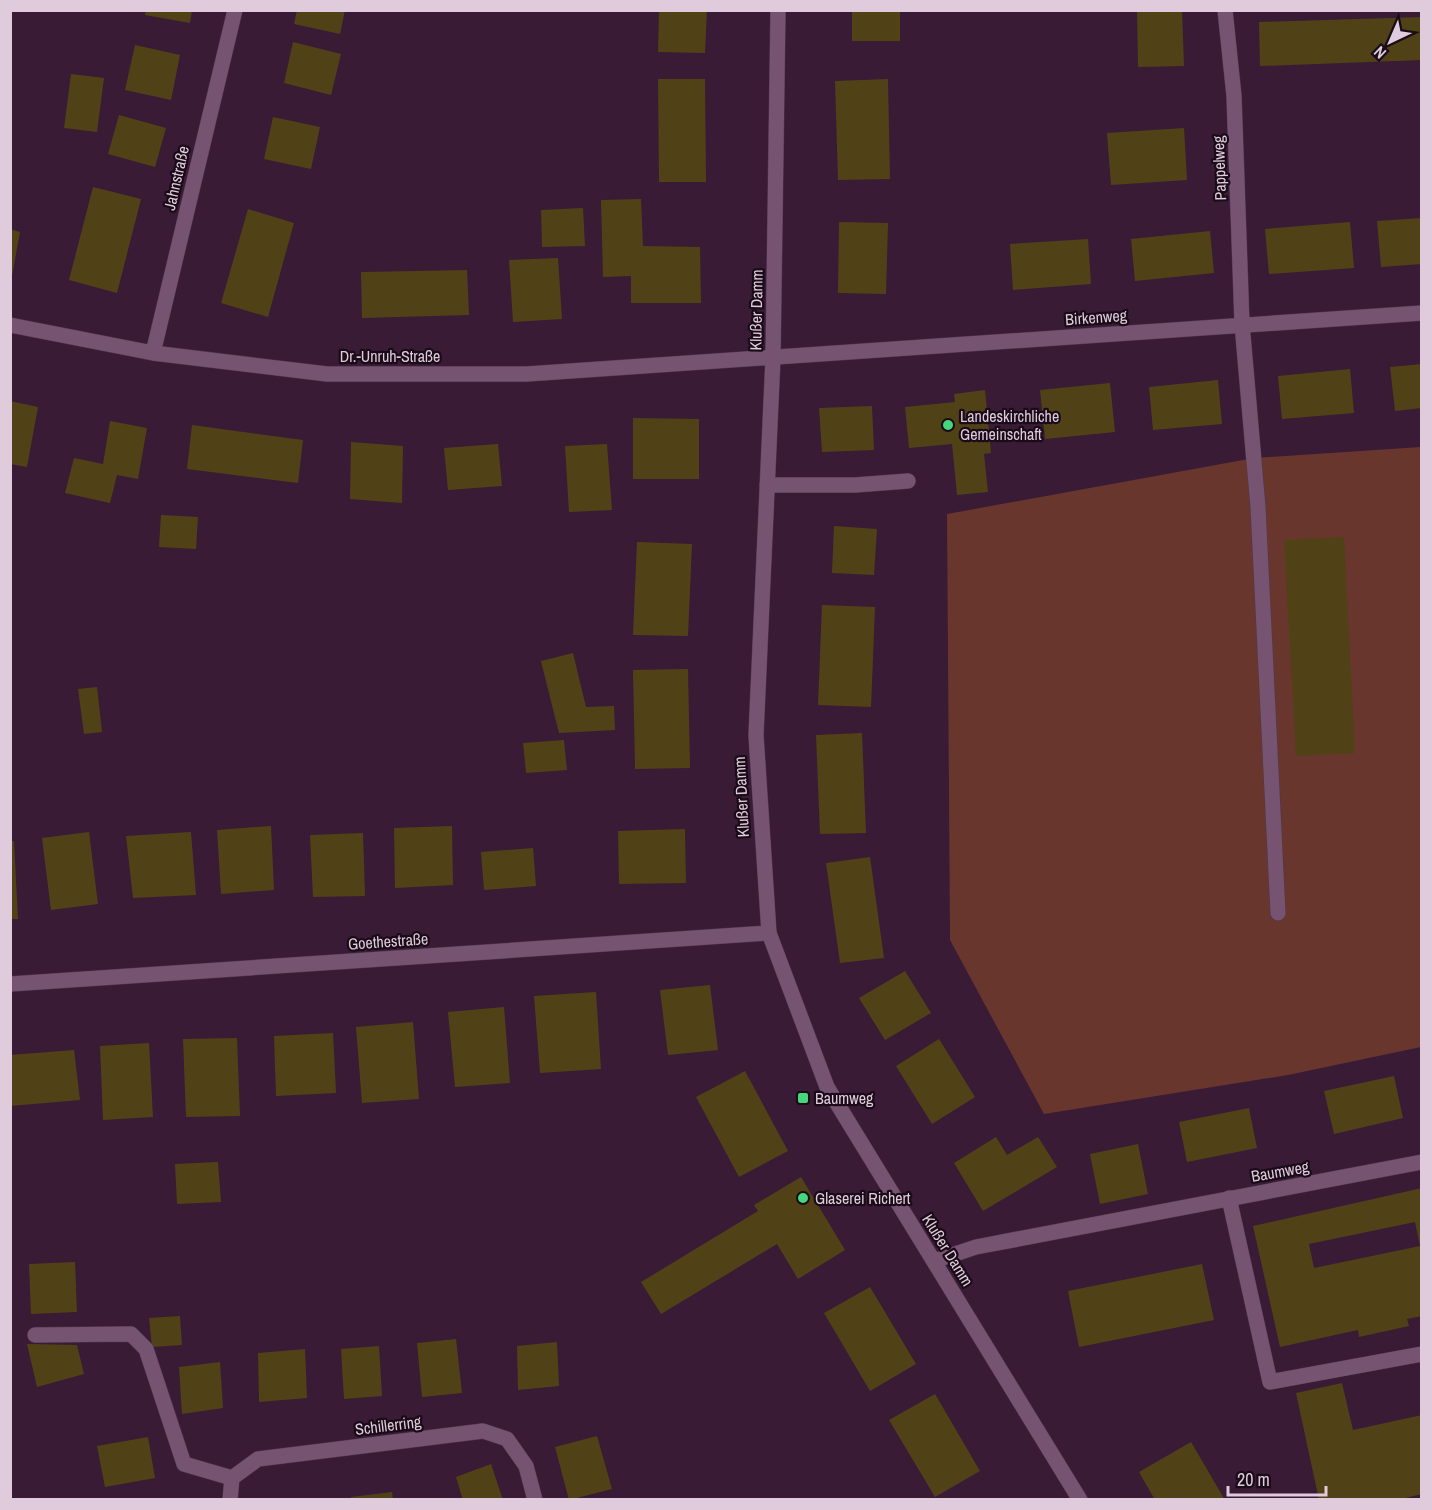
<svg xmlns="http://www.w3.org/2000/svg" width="1432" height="1510" font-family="'Archivo Narrow',sans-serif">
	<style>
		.green { fill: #68362d }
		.building { fill: #504216; fill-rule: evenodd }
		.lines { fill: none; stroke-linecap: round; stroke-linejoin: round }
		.lane-casing { stroke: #51384e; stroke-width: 16 }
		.street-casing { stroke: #51384e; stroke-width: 16 }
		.secondary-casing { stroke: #51384e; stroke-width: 16 }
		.lane { stroke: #765371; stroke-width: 15 }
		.street { stroke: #765371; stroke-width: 15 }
		.secondary { stroke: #765371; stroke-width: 15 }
		.poi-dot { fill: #44d77b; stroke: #190b17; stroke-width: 2 }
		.labels { text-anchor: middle; stroke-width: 4.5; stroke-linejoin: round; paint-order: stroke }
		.street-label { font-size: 16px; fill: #dfcbdb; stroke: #190b17 }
		.poi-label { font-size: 16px; fill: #dfcbdb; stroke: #190b17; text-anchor: start }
	</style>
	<rect width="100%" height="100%" fill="#391b36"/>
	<path class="green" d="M 1421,447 L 1421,1047 L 1288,1075 L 1044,1114 L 950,940 L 947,514 L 1254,458 Z"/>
	<path class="building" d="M 146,10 L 192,10 L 190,23 L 145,15 Z
		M 297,10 L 345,10 L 340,34 L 294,24 Z
		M 659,10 L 707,10 L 705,53 L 658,52 Z
		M 852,10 L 900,10 L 900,41 L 852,41 Z
		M 1137,10 L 1182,10 L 1184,66 L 1138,67 Z
		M 1422,17 L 1422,60 L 1260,66 L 1259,22 Z
		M 293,42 L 341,54 L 331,95 L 284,83 Z
		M 135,45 L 180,55 L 171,100 L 125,90 Z
		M 71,74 L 104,78 L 97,132 L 64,128 Z
		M 658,79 L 705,79 L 706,182 L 659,182 Z
		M 888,79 L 890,179 L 838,180 L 835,81 Z
		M 119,115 L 166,128 L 155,167 L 108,154 Z
		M 273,117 L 320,127 L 311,169 L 264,159 Z
		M 1184,128 L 1187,180 L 1111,185 L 1107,133 Z
		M 93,187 L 141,199 L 117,293 L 69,280 Z
		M 641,199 L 643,246 L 700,247 L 701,303 L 631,303 L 631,276 L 603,277 L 601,200 Z
		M 583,208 L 585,246 L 542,247 L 541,210 Z
		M 248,209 L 294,223 L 268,317 L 221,303 Z
		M 1422,218 L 1422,264 L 1381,267 L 1377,221 Z
		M 839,222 L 888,223 L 886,294 L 838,293 Z
		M 1350,222 L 1354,268 L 1269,274 L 1265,229 Z
		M 10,229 L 20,232 L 12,276 L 10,276 Z
		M 1210,231 L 1214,273 L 1135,281 L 1131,239 Z
		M 1088,239 L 1091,284 L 1013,290 L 1010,244 Z
		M 558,258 L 562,319 L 513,322 L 509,260 Z
		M 467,270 L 469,315 L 362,318 L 361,272 Z
		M 1422,364 L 1422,408 L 1395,411 L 1390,367 Z
		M 1350,369 L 1354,413 L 1282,419 L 1278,376 Z
		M 1218,380 L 1222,424 L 1153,430 L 1149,387 Z
		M 1110,383 L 1115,432 L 1045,439 L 1040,390 Z
		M 985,390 L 991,453 L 984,454 L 988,492 L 957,495 L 952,444 L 909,448 L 905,407 L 955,402 L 954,394 Z
		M 10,401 L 38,407 L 27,467 L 10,464 Z
		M 872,406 L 874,450 L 822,452 L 819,408 Z
		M 633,418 L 699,419 L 699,479 L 633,479 Z
		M 110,421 L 147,428 L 138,479 L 117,475 L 110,503 L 65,493 L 74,458 L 103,464 Z
		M 192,425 L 303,440 L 298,483 L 187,469 Z
		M 351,442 L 403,446 L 402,503 L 350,499 Z
		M 498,444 L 502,486 L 448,490 L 444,448 Z
		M 607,444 L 612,510 L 569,512 L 565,446 Z
		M 161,515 L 198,517 L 196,549 L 159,547 Z
		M 834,526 L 877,529 L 874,575 L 832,573 Z
		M 1344,537 L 1355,753 L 1296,756 L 1284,540 Z
		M 637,542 L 692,544 L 688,636 L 633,635 Z
		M 822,605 L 875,607 L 871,707 L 818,705 Z
		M 573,653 L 586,707 L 614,706 L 615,730 L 559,733 L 541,661 Z
		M 688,669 L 690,768 L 635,769 L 633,670 Z
		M 97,687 L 102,732 L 84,734 L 78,689 Z
		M 862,733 L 866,833 L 820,834 L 816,735 Z
		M 564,740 L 567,770 L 526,773 L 523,743 Z
		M 271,826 L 274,890 L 221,894 L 217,830 Z
		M 452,826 L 453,885 L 395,888 L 394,828 Z
		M 685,829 L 686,883 L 619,884 L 618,831 Z
		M 89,832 L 98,904 L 51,910 L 42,838 Z
		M 191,832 L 196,895 L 133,898 L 126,836 Z
		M 363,833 L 365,896 L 313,897 L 310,835 Z
		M 10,841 L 14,841 L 18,919 L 10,919 Z
		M 533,848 L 536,886 L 484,890 L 481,852 Z
		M 870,857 L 884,958 L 840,963 L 826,863 Z
		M 905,971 L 931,1013 L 885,1040 L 859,998 Z
		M 710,985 L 718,1050 L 668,1055 L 660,990 Z
		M 596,992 L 601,1069 L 540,1073 L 534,996 Z
		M 504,1007 L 510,1083 L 455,1087 L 448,1012 Z
		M 413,1022 L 419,1099 L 362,1103 L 356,1027 Z
		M 333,1033 L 336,1093 L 276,1096 L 274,1036 Z
		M 237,1038 L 240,1116 L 186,1117 L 183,1039 Z
		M 939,1039 L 975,1097 L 932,1124 L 896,1066 Z
		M 149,1043 L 153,1117 L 103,1120 L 100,1046 Z
		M 74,1050 L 80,1100 L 10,1106 L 10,1055 Z
		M 745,1071 L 788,1151 L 739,1177 L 696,1097 Z
		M 1394,1076 L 1403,1118 L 1334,1134 L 1324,1091 Z
		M 1249,1108 L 1257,1148 L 1187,1162 L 1179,1122 Z
		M 996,1137 L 1007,1155 L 1038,1137 L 1057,1167 L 983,1211 L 954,1163 Z
		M 1138,1144 L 1148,1194 L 1100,1204 L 1090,1154 Z
		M 218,1162 L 221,1202 L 177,1204 L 175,1164 Z
		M 801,1177 L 845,1250 L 798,1279 L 777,1244 L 661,1314 L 641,1282 L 758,1211 L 754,1205 Z
		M 1422,1188 L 1422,1316 L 1407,1319 L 1409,1326 L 1359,1337 L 1358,1330 L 1280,1347 L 1253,1226 ZM 1415,1222 L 1420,1246 L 1314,1268 L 1309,1244 Z
		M 75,1262 L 77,1312 L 31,1314 L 29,1264 Z
		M 1202,1264 L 1214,1320 L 1079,1347 L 1068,1291 Z
		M 870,1287 L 916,1364 L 870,1391 L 824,1313 Z
		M 180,1316 L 182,1345 L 152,1347 L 149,1318 Z
		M 456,1339 L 462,1393 L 422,1397 L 417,1343 Z
		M 557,1342 L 559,1386 L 518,1390 L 517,1346 Z
		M 27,1344 L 77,1345 L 84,1374 L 37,1387 Z
		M 379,1346 L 382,1396 L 344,1399 L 341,1349 Z
		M 305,1349 L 307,1398 L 259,1402 L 258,1353 Z
		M 220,1362 L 223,1408 L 182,1414 L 179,1367 Z
		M 1342,1383 L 1353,1430 L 1422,1415 L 1422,1494 L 1397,1500 L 1319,1500 L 1296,1393 Z
		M 935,1394 L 980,1471 L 935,1497 L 889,1420 Z
		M 597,1436 L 612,1489 L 569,1500 L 555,1447 Z
		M 148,1437 L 155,1478 L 105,1487 L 97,1446 Z
		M 1191,1442 L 1225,1500 L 1155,1500 L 1139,1472 Z
		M 491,1464 L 503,1500 L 463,1500 L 456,1477 Z
		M 392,1492 L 393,1500 L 351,1500 L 351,1497 Z"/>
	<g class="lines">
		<defs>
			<path id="lane" d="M 1242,324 L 1258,507 L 1278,913
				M 767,485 L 855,485 L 908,481
				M 1229,1198 L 1270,1382 L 1422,1354
				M 35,1335 L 131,1334 L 146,1349 L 184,1464 L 232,1478"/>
			<path id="street" d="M 1225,10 L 1234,96 L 1242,324
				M 10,325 L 153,353 L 327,374 L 527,374 L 1422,313
				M 153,353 L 235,10
				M 10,984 L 769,933
				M 934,1261 L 976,1247 L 1422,1162
				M 230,1500 L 232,1478 L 258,1459 L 483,1431 L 507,1439 L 526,1466 L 535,1500"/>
			<path id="secondary" d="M 778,10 L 773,358 L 756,735 L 769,933 L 827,1087 L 1080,1500"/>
		</defs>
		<use href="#lane" class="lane-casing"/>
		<use href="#street" class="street-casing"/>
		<use href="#secondary" class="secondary-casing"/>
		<use href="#lane" class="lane"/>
		<use href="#street" class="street"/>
		<use href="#secondary" class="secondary"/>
	</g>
	<g class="poi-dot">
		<circle cx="948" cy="425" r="6"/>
		<rect x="797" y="1092" width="12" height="12" rx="3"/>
		<circle cx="803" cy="1198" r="6"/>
	</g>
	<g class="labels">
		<g class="street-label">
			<text transform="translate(1219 168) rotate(-92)" y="6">Pappelweg</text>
			<text transform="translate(176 178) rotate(-77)" y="6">Jahnstraße</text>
			<text transform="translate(756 310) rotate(-89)" y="6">Klußer Damm</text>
			<text transform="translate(1096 317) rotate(-4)" y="6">Birkenweg</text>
			<text x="390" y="362">Dr.-Unruh-Straße</text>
			<text transform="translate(741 797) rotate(-93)" y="6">Klußer Damm</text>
			<text transform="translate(388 941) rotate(-4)" y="6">Goethestraße</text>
			<text transform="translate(1280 1171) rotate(-10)" y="6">Baumweg</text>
			<text transform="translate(948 1250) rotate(58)" y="6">Klußer Damm</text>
			<text transform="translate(388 1425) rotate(-7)" y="6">Schillerring</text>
		</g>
		<g class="poi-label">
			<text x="960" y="422">Landeskirchliche<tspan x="960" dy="18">Gemeinschaft</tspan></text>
			<text x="815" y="1104">Baumweg</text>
			<text x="815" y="1204">Glaserei Richert</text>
		</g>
	</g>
	<rect width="1432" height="1510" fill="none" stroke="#dfcbdb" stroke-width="24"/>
	<g transform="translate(1390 42) rotate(224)" stroke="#190b17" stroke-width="4.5" paint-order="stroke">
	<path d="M0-4.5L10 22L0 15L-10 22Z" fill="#dfcbdb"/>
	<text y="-9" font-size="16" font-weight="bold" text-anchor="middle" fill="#dfcbdb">N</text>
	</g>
	<path d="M1228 1486v9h98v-9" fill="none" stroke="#dfcbdb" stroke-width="3"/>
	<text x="1237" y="1486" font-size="18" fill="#dfcbdb" stroke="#190b17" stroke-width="4.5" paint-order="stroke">20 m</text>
</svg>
